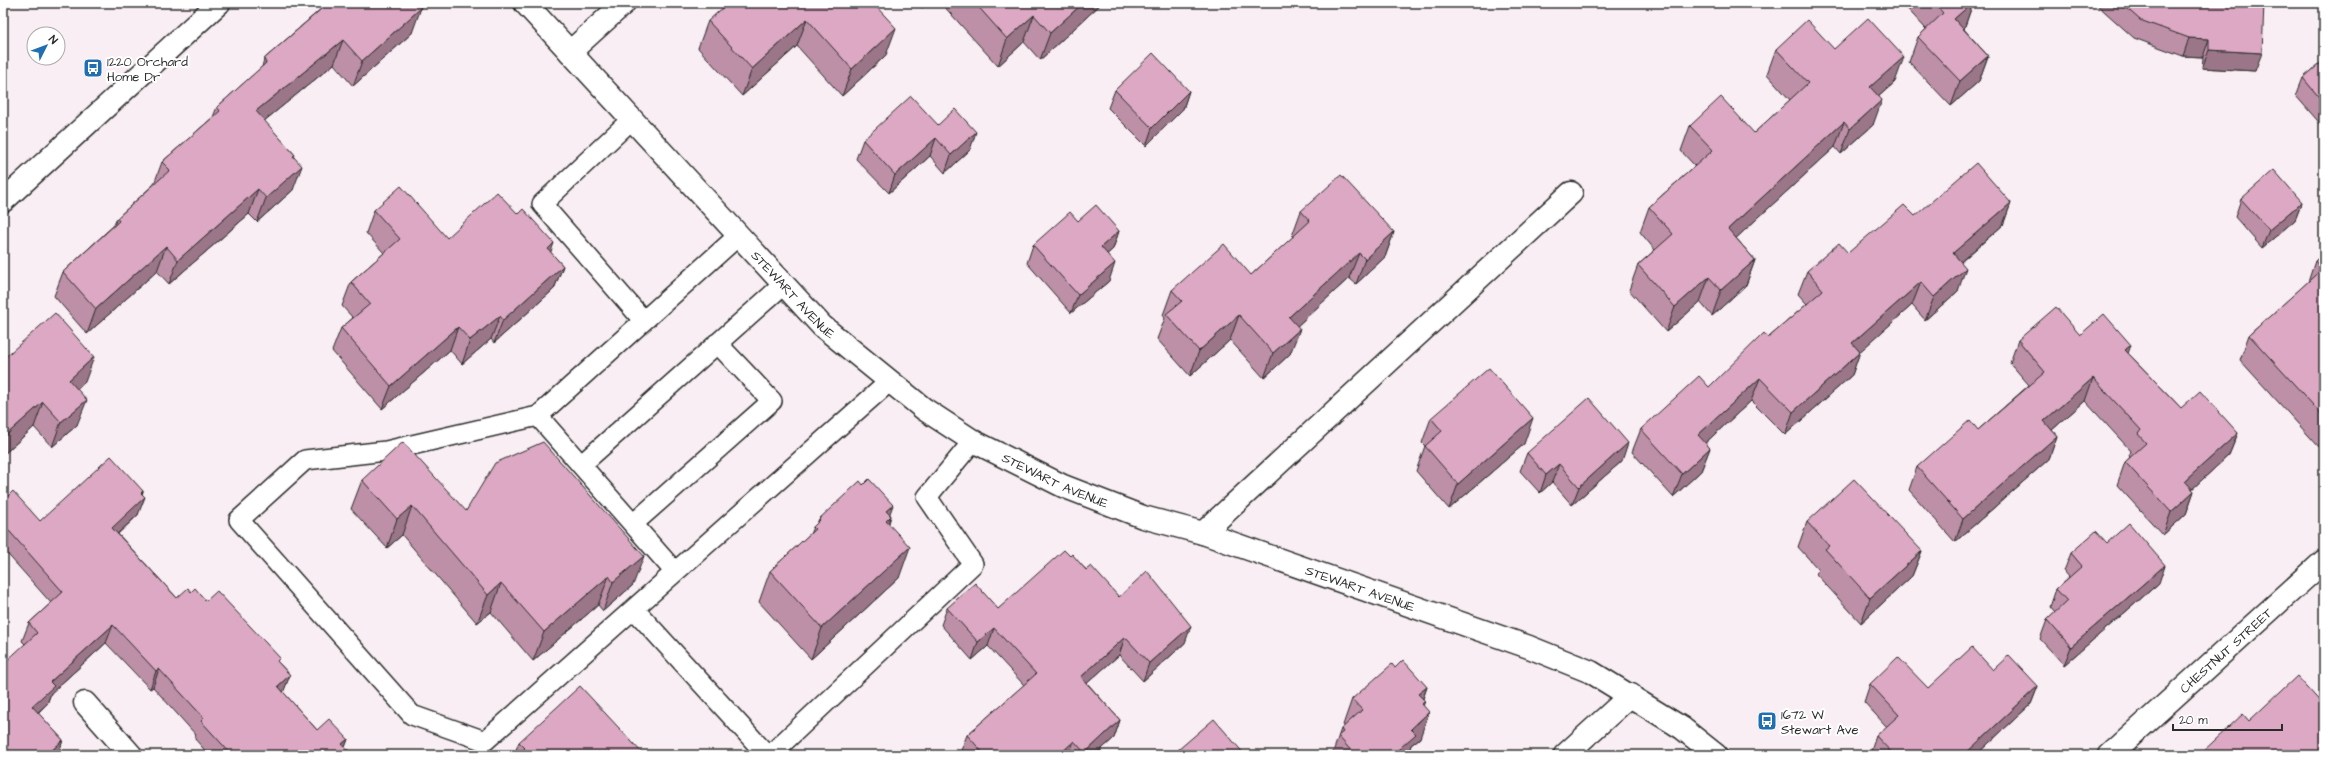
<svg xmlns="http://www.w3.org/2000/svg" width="2327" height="758" font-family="'Architects Daughter',sans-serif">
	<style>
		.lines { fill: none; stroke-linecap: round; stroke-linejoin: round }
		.lane-casing { stroke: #2b2b2b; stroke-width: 22 }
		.street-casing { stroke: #2b2b2b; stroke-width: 25 }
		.secondary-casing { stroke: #2b2b2b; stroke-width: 25 }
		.lane { stroke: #fff; stroke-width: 19 }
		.street { stroke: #fff; stroke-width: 22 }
		.secondary { stroke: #fff; stroke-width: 22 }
		.wall { fill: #bd90a8; stroke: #2b2b2b }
		.shaded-wall { fill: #9a7688; stroke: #2b2b2b }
		.building { fill: #dca8c3; stroke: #2b2b2b }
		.labels { text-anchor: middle; stroke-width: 4; stroke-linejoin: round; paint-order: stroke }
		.poi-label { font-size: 13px; fill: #2b2b2b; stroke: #fff; text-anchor: start }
		.street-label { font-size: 13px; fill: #2b2b2b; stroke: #fff }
	</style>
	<rect width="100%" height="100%" fill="#f8eef3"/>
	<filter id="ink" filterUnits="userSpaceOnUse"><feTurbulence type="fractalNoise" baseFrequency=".025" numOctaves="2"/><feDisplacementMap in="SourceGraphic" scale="8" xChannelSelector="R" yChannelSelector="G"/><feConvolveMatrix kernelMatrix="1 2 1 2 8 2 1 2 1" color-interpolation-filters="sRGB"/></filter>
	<g filter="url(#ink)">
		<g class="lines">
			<defs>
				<path id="lane" d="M 632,119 L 542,204 L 643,320
					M 739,235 L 538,416 L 386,451 L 305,460 L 239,520 L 412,715 L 485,741 L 889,382
					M 538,416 L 581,465
					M 633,524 L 772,401 L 717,343
					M 675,572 L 581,465 L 784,284
					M 634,609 L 767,755
					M 770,755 L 973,564 L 927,497 L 973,441"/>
				<g id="street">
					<path d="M 570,52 L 624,3"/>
					<path d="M 1203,533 L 1571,193"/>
					<path d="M 85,703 L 131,755"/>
					<path d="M 1565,755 L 1631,695"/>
					<path id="s1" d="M 2110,755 L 2324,561"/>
				</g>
				<g id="secondary">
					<path id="s2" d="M 525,3 L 822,326 L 924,409 L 973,441 L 1063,486 L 1143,517 L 1203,533 L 1529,647 L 1591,672 L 1682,728 L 1716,755"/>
					<path d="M 3,201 L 219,3"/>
				</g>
			</defs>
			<use href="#lane" class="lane-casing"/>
			<use href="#street" class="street-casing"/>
			<use href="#secondary" class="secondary-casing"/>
			<use href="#lane" class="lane"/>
			<use href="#street" class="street"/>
			<use href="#secondary" class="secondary"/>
		</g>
		<path class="wall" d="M 324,3 L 417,3 L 412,33 L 353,86 L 334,64 L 264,121 L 295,155 L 294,157 L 293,190 L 257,222 L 249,214 L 169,284 L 157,271 L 87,334 L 54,296 L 63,272 L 114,225 L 117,218 L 154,184 L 162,162 L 213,117 L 217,107 L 262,67 L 264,59 L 323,7 L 322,6 Z
			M 873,3 L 886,55 L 842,96 L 797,46 L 742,96 L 698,48 L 708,21 Z
			M 917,3 L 927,3 L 922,8 Z
			M 941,3 L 1102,3 L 1040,60 L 1024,42 L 998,66 Z
			M 1902,3 L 1973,3 L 1965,26 L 1963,28 L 1988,56 L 1979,81 L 1951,106 L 1909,62 L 1918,37 L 1926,29 Z
			M 2095,3 L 2264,3 L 2255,71 L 2202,68 L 2203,57 L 2183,56 L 2134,38 Z
			M 1776,49 L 1834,49 L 1895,82 L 1879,96 L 1873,125 L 1841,154 L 1835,147 L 1736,238 L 1755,260 L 1746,285 L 1712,316 L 1700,302 L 1666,332 L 1629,290 L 1638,265 L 1655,250 L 1640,232 L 1649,207 L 1695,166 L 1681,151 L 1690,126 L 1754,133 L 1790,100 L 1767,74 Z
			M 2324,60 L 2324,128 L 2296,96 L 2303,78 Z
			M 1115,90 L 1189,91 L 1183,109 L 1146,146 L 1108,108 Z
			M 938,125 L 970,150 L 945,173 L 930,156 L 889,193 L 856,159 L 863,140 Z
			M 2241,199 L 2302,202 L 2295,220 L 2262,248 L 2235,217 Z
			M 2011,203 L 2003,225 L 1961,262 L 1958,291 L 1925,320 L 1912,305 L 1860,351 L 1852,375 L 1785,435 L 1751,401 L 1705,443 L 1710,448 L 1701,471 L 1673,497 L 1632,452 L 1641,429 L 1709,387 L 1768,338 L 1807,304 L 1798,294 L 1807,271 L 1848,253 L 1915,216 Z
			M 374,210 L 447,238 L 551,253 L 563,266 L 554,289 L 494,343 L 491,339 L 462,364 L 450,350 L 382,409 L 332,351 L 341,328 L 353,318 L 342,306 L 351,282 L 384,253 L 366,233 Z
			M 1301,211 L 1394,232 L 1385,257 L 1356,284 L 1349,278 L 1297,326 L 1290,354 L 1264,378 L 1230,340 L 1190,376 L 1157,339 L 1165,318 L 1163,315 L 1172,290 L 1251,275 L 1293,237 L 1292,236 Z
			M 1078,221 L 1119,231 L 1113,249 L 1107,254 L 1109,281 L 1071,313 L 1027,263 L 1033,245 Z
			M 2324,253 L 2324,443 L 2319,447 L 2240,360 L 2249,335 L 2308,282 L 2315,261 Z
			M 2080,335 L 2128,353 L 2181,408 L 2238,433 L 2229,455 L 2192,489 L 2194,491 L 2186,514 L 2163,535 L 2117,485 L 2125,462 L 2130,457 L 2129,456 L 2131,451 L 2085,401 L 2052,430 L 2057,436 L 2049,459 L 1955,542 L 1909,490 L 1917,467 L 1978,430 L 2029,385 L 2010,363 L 2018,340 Z
			M 3,359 L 85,382 L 77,389 L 77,425 L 52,447 L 34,427 L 3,455 Z
			M 1431,418 L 1524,444 L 1449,509 L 1416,471 L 1425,446 L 1422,443 Z
			M 1527,453 L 1622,461 L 1572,505 L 1552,482 L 1540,493 L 1520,471 Z
			M 362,480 L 466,511 L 633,585 L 603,611 L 598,605 L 533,661 L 491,612 L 477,623 L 402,535 L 387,548 L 351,509 Z
			M 143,491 L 142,495 L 138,515 L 118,534 L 177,598 L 191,592 L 206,601 L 278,662 L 290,675 L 283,692 L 317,730 L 348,739 L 345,747 L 352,755 L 209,755 L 195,739 L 196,735 L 153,687 L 150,689 L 106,643 L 51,693 L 47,704 L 38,713 L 63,740 L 58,755 L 3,755 L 25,644 L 22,641 L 29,623 L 51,603 L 3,549 L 3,501 L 40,521 Z
			M 890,514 L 891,516 L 889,523 L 899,578 L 811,659 L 759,602 L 770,571 L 810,534 L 813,527 L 817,523 L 819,519 Z
			M 1807,522 L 1922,551 L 1912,576 L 1861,623 L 1816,574 L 1818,569 L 1798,547 Z
			M 2107,543 L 2159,583 L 2064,665 L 2040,639 L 2047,620 L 2055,613 L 2050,607 L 2056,589 L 2069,577 L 2064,571 L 2071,553 Z
			M 1070,556 L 1119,597 L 1185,643 L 1143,681 L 1119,655 L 1087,683 L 1120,720 L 1114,738 L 1095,755 L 962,755 L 960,753 L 967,735 L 1024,685 L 988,646 L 972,660 L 941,625 L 947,608 L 998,609 Z
			M 1993,670 L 2038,686 L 2031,704 L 1976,755 L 1870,755 L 1870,754 L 1876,736 L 1887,727 L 1864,702 L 1870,684 L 1928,688 Z
			M 1427,687 L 1423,699 L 1423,706 L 1420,738 L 1411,745 L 1408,755 L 1332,755 L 1341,729 L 1345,726 L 1343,725 L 1352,699 Z
			M 519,742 L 644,755 L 514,755 Z
			M 1178,750 L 1245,755 L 1176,755 Z"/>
		<path class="shaded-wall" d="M 924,3 L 927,3 L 922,8 Z
			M 1083,3 L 1102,3 L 1040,60 L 1050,33 Z
			M 1972,3 L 1973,3 L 1965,26 L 1945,44 L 1954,19 Z
			M 421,8 L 412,33 L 353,86 L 362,61 Z
			M 1034,15 L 1024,42 L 998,66 L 1007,39 Z
			M 807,19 L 797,46 L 742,96 L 752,69 Z
			M 896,28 L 886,55 L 842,96 L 852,69 Z
			M 2189,38 L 2209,39 L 2203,57 L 2183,56 Z
			M 343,40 L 334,64 L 247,135 L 256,111 Z
			M 2209,50 L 2262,53 L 2255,71 L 2202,68 Z
			M 1988,56 L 1979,81 L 1951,106 L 1960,81 Z
			M 1904,57 L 1895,82 L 1861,112 L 1870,87 Z
			M 1189,91 L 1183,109 L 1146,146 L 1152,128 Z
			M 1882,100 L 1873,125 L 1841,154 L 1850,129 Z
			M 1844,122 L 1835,147 L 1719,254 L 1728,229 Z
			M 976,132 L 970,150 L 945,173 L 951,155 Z
			M 936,138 L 930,156 L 889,193 L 895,175 Z
			M 302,166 L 293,190 L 257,222 L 266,198 Z
			M 258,189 L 249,214 L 169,284 L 178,260 Z
			M 2302,202 L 2295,220 L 2262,248 L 2269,230 Z
			M 2011,203 L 2003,225 L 1944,276 L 1953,253 Z
			M 1119,231 L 1113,249 L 1095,265 L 1101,247 Z
			M 1394,232 L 1385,257 L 1356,284 L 1365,259 Z
			M 554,243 L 546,266 L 548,249 Z
			M 166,246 L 157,271 L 87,334 L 96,309 Z
			M 1359,253 L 1349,278 L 1280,342 L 1289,317 Z
			M 1755,260 L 1746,285 L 1712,316 L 1721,290 Z
			M 1115,263 L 1109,281 L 1071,313 L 1078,295 Z
			M 563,266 L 554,289 L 494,343 L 503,320 Z
			M 1966,268 L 1958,291 L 1925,320 L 1934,297 Z
			M 1709,277 L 1700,302 L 1666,332 L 1675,307 Z
			M 1921,282 L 1912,305 L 1844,366 L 1852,343 Z
			M 1239,315 L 1230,340 L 1190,376 L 1199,351 Z
			M 500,316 L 491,339 L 462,364 L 470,340 Z
			M 458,327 L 450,350 L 382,409 L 391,386 Z
			M 1300,329 L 1290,354 L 1264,378 L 1273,353 Z
			M 2131,345 L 2123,368 L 2125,350 Z
			M 1860,352 L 1852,375 L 1785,435 L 1793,412 Z
			M 94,357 L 85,382 L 60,405 L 69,380 Z
			M 1760,378 L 1751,401 L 1689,458 L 1698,435 Z
			M 2093,378 L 2085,401 L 2036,444 L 2044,421 Z
			M 87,400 L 77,425 L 52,447 L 61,422 Z
			M 43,402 L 34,427 L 3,455 L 3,442 L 5,436 Z
			M 1533,418 L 1524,444 L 1449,509 L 1458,484 Z
			M 2238,433 L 2229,455 L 2176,504 L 2185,481 Z
			M 2324,434 L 2324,443 L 2319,447 Z
			M 2057,436 L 2049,459 L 1955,542 L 1963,519 Z
			M 1628,443 L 1622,461 L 1572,505 L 1579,487 Z
			M 1710,448 L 1701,471 L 1673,497 L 1682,474 Z
			M 1559,464 L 1552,482 L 1540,493 L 1546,475 Z
			M 143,491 L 139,503 L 145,497 L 138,515 L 105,545 L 112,528 Z
			M 2194,491 L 2186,514 L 2163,535 L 2171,512 Z
			M 893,505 L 888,519 L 891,516 L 880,547 L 886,511 Z
			M 412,506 L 402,535 L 387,548 L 397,519 Z
			M 910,547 L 899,578 L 811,659 L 822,628 Z
			M 1922,551 L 1912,576 L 1861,623 L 1870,598 Z
			M 644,556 L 633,585 L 603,611 L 613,582 Z
			M 2165,565 L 2159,583 L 2064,665 L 2071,647 Z
			M 609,576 L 598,605 L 533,661 L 544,632 Z
			M 501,583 L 491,612 L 477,623 L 488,595 Z
			M 113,625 L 106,643 L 51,693 L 47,704 L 25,724 L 32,706 L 50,682 Z
			M 1191,626 L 1185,643 L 1143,681 L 1149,663 Z
			M 994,628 L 988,646 L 972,660 L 978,642 Z
			M 1125,637 L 1119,655 L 1075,694 L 1081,677 Z
			M 159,669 L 153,687 L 150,689 L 156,671 Z
			M 290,675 L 283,693 L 278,686 Z
			M 2038,686 L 2031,704 L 1976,755 L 1964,755 Z
			M 1427,687 L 1418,712 L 1418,694 Z
			M 1425,701 L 1417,724 L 1429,712 L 1420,738 L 1411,745 L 1408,755 L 1392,755 L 1411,729 L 1422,704 Z
			M 1120,720 L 1114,738 L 1095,755 L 1084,755 L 1085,753 Z
			M 348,739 L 342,755 L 342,744 Z
			M 63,740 L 58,755 L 47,755 Z
			M 1074,741 L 1069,755 L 1059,755 Z"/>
		<path class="building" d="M 328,3 L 417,3 L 421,8 L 362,61 L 343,40 L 256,111 L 295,155 L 293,156 L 302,166 L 266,198 L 258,189 L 178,260 L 166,246 L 96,309 L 63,272 L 119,221 L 117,218 L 170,170 L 162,162 L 220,111 L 217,107 L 266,63 L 264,59 Z
			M 728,3 L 873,3 L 896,28 L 852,69 L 807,19 L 752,69 L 708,21 Z
			M 975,3 L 1083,3 L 1050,33 L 1034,15 L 1007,39 Z
			M 1934,3 L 1972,3 L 1954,19 L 1988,56 L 1960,81 L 1918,37 L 1943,13 Z
			M 2121,3 L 2264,3 L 2262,53 L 2209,50 L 2209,39 L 2189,38 L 2140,20 Z
			M 1868,18 L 1904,57 L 1870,87 L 1882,100 L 1850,129 L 1844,122 L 1728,229 L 1755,260 L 1721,290 L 1709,277 L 1675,307 L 1638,265 L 1673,234 L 1649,207 L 1713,150 L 1690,126 L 1721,97 L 1754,133 L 1808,83 L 1776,49 L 1807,20 L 1834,49 Z
			M 1153,53 L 1189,91 L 1152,128 L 1115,90 Z
			M 2324,60 L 2324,103 L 2303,78 Z
			M 911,96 L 938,125 L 955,109 L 976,132 L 951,155 L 936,138 L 895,175 L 863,140 Z
			M 1976,163 L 2011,203 L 1953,253 L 1966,268 L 1934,297 L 1921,282 L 1852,343 L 1860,352 L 1793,412 L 1760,378 L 1698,435 L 1710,448 L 1682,474 L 1641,429 L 1699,376 L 1709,387 L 1764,333 L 1768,338 L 1823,290 L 1807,271 L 1839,243 L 1848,253 L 1904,205 L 1915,216 Z
			M 2274,170 L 2302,202 L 2269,230 L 2241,199 Z
			M 1341,175 L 1394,232 L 1365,259 L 1359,253 L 1289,317 L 1300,329 L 1273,353 L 1239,315 L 1199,351 L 1166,314 L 1182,301 L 1172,290 L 1224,244 L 1251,275 L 1310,221 L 1301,211 Z
			M 401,186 L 447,238 L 497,192 L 518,214 L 523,209 L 554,243 L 548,249 L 563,266 L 503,320 L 500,316 L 470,340 L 458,327 L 391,386 L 341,328 L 370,304 L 351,282 L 400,239 L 374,210 Z
			M 1096,205 L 1119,231 L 1101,247 L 1115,263 L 1078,295 L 1033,245 L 1070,212 L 1078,221 Z
			M 2324,253 L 2324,417 L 2249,335 L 2322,269 L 2315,261 Z
			M 2056,307 L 2080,335 L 2104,314 L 2131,345 L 2125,350 L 2181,408 L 2200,391 L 2238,433 L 2185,481 L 2194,491 L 2171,512 L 2125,462 L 2146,443 L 2138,434 L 2141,430 L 2093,378 L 2044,421 L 2057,436 L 1963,519 L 1917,467 L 1970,420 L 1978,430 L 2045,372 L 2018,340 Z
			M 55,313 L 94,357 L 69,380 L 87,400 L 61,422 L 43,402 L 5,436 L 3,434 L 3,359 Z
			M 1489,368 L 1533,418 L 1458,484 L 1425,446 L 1442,431 L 1431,418 Z
			M 1589,398 L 1628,443 L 1579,487 L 1559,464 L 1546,475 L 1527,453 Z
			M 403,442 L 466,511 L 495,463 L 543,442 L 644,556 L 613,582 L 609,576 L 544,632 L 501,583 L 488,595 L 412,506 L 397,519 L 362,480 Z
			M 111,456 L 143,491 L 141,493 L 145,497 L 112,528 L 177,598 L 188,588 L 191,592 L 195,588 L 206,601 L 217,591 L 280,658 L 277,661 L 290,675 L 278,686 L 317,730 L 329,719 L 348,739 L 342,744 L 352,755 L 232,755 L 201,721 L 204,718 L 159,669 L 156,671 L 113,625 L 50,682 L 54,686 L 32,706 L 63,740 L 47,755 L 3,755 L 3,664 L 37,633 L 29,623 L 63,592 L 3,524 L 3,501 L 13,491 L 40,521 Z
			M 869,479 L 893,505 L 886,511 L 891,516 L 886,521 L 910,547 L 822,628 L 770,571 L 815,529 L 813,527 L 820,520 L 819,519 L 860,481 L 863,485 Z
			M 1854,479 L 1922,551 L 1870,598 L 1825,549 L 1829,546 L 1807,522 Z
			M 2129,523 L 2165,565 L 2071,647 L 2047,620 L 2067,601 L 2056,589 L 2082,566 L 2071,553 L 2096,531 L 2107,543 Z
			M 1064,550 L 1070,556 L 1072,554 L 1086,570 L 1091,566 L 1119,597 L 1147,571 L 1191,626 L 1149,663 L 1125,637 L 1081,677 L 1120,720 L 1085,753 L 1074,741 L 1059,755 L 985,755 L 967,735 L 1036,674 L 994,628 L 978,642 L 947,608 L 975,583 L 998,609 Z
			M 1972,647 L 1993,670 L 2009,655 L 2038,686 L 1964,755 L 1894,755 L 1876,736 L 1899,715 L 1870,684 L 1898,657 L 1928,688 Z
			M 1403,660 L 1427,687 L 1418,694 L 1425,701 L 1422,704 L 1429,712 L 1411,729 L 1416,734 L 1392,755 L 1355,755 L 1338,736 L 1343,732 L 1341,729 L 1362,710 L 1352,699 L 1392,664 L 1395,668 Z
			M 2297,676 L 2324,706 L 2324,755 L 2199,755 L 2243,714 L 2249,721 Z
			M 580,686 L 644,755 L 518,755 L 525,748 L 519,742 Z
			M 1214,719 L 1245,755 L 1183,755 L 1178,750 Z"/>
	</g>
	<defs>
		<symbol id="bus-square" viewBox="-11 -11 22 22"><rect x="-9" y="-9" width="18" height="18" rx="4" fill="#1f6fb2" stroke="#fff"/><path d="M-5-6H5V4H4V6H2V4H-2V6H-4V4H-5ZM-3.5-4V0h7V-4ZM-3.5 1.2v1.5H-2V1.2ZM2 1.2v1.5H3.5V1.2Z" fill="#fff"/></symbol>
	</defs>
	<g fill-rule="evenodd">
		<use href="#bus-square" x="82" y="57" width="22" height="22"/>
		<use href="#bus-square" x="1756" y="710" width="22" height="22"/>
	</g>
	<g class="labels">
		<g class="poi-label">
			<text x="107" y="66">1220 Orchard<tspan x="107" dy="15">Home Dr</tspan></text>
			<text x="1781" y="719">1672 W<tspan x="1781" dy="15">Stewart Ave</tspan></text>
		</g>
		<g class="street-label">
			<text dy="5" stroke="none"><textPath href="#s2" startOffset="396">STEWART AVENUE</textPath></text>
			<text dy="5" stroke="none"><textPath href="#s2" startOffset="720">STEWART AVENUE</textPath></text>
			<text dy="5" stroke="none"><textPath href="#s2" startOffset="1044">STEWART AVENUE</textPath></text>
			<text dy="5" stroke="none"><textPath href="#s1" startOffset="156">CHESTNUT STREET</textPath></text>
		</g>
	</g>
	<rect width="2327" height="758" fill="none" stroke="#fff" stroke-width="16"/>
	<rect x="8" y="8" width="2311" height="742" fill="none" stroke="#2b2b2b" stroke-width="1.5" filter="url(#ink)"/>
	<g transform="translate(46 46) rotate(48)"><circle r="19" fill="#ffffff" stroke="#aaaaaa"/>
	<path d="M0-3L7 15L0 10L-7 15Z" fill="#1f6fb2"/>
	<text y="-6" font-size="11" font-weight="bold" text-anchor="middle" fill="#2b2b2b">N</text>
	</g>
	<path d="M2173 724v6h109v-6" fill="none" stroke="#2b2b2b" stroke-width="2"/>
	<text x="2179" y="724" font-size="12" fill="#2b2b2b" stroke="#ffffff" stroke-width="3" paint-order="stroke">20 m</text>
</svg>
